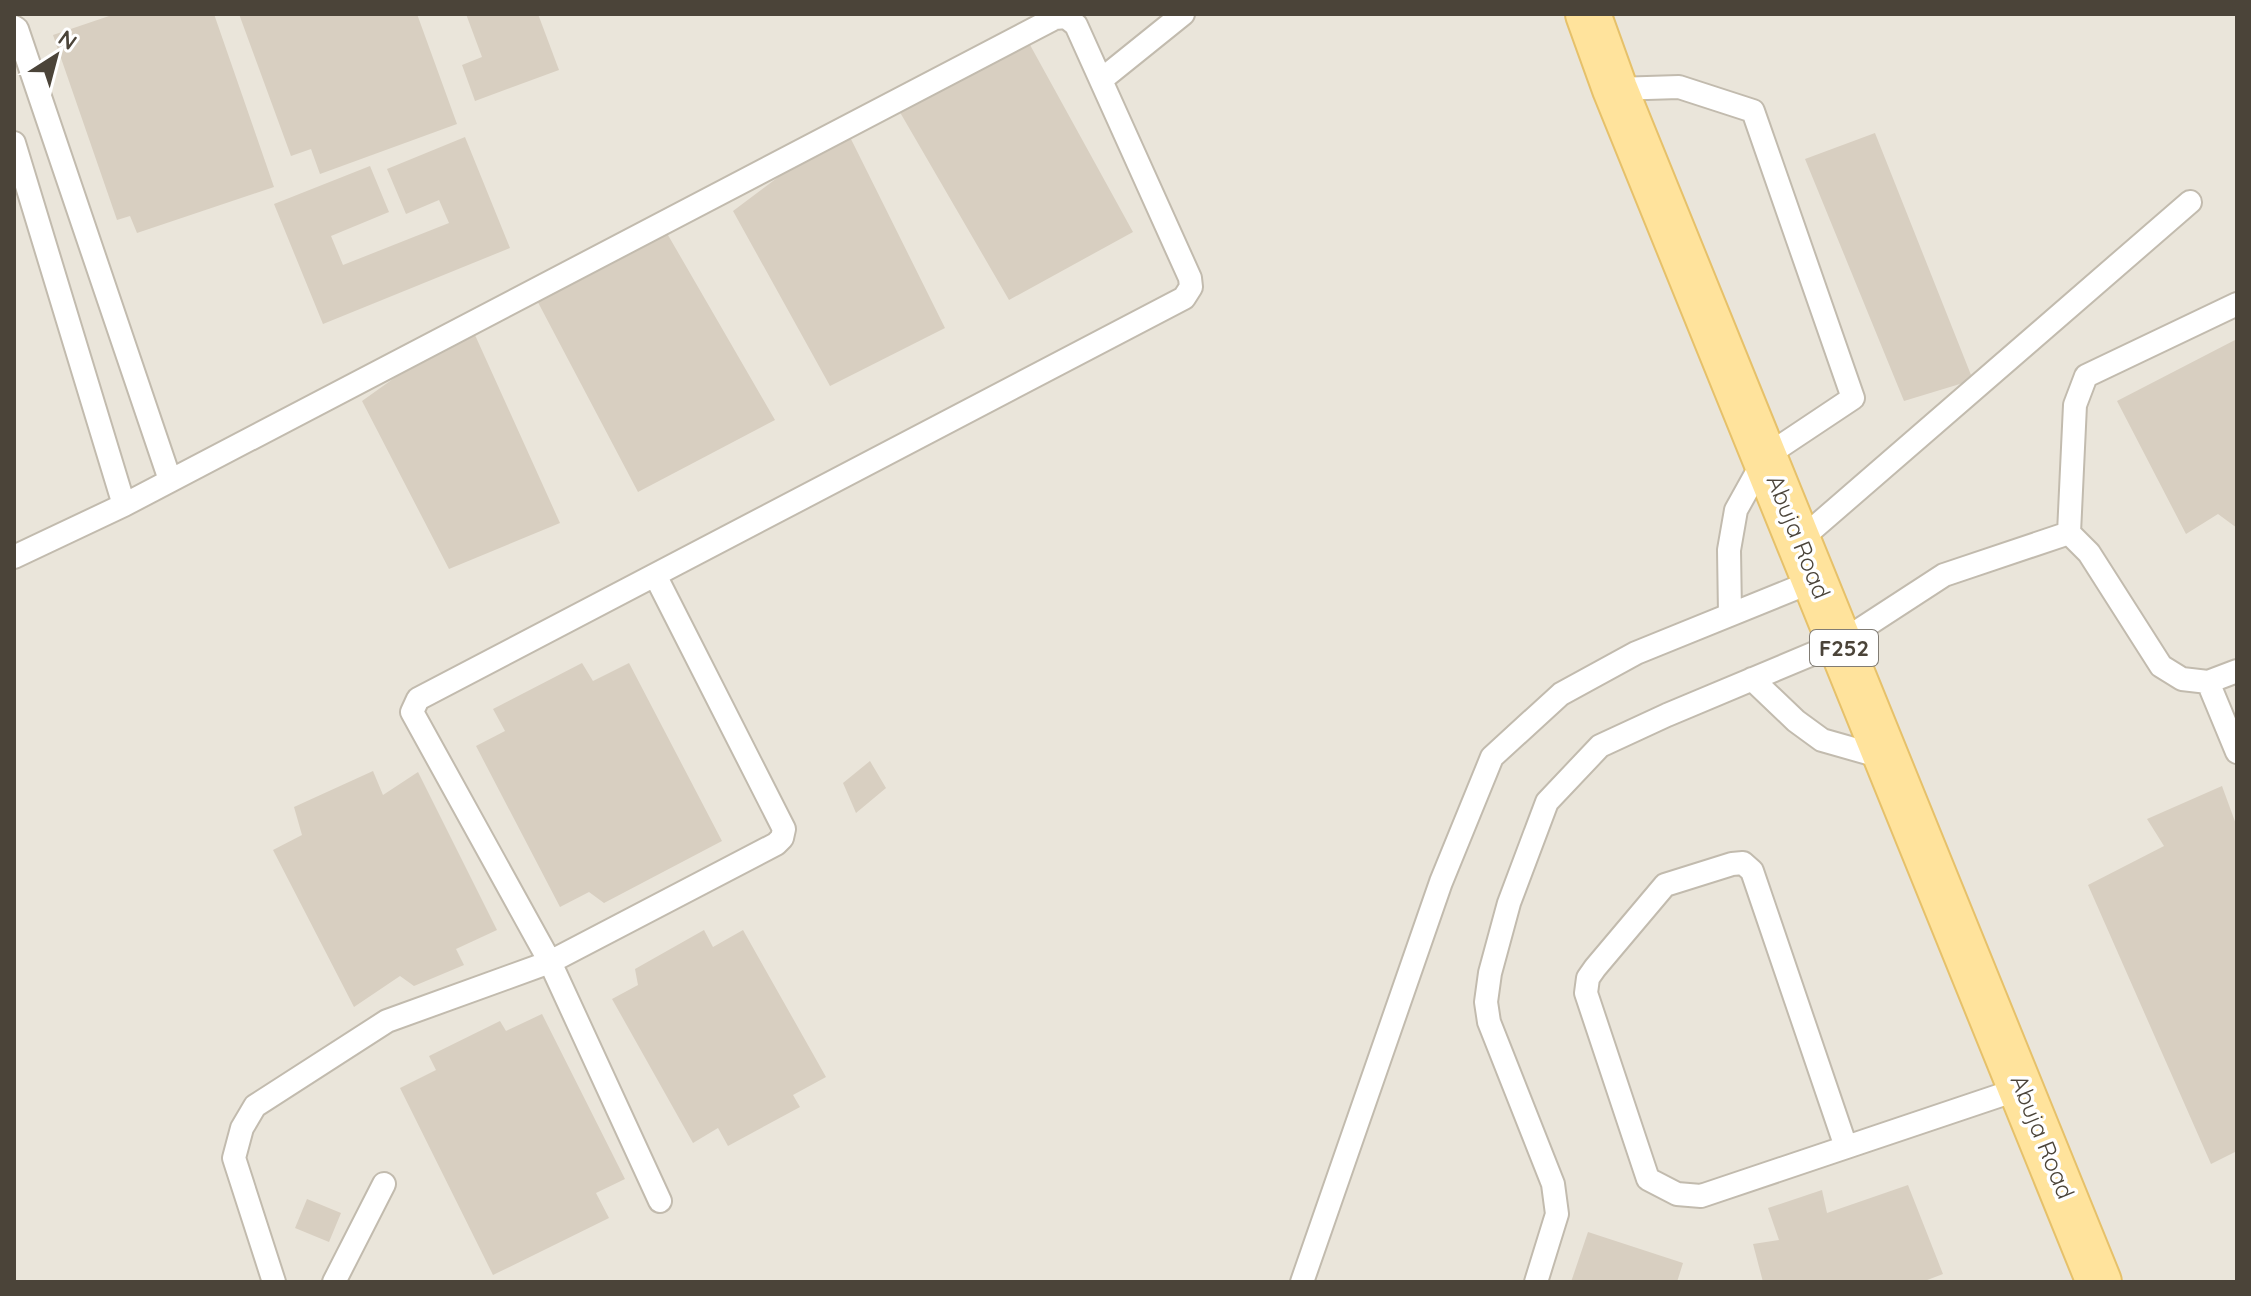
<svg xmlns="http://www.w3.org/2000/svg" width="2251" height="1296" font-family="Quicksand,sans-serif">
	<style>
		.residential { fill: #eae5da }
		.building { fill: #d8cfc1 }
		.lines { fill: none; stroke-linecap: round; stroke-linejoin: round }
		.lane-casing { stroke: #c2bbae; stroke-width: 26 }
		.primary-casing { stroke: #e6c16a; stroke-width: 48 }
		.lane { stroke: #fff; stroke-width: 22 }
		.primary { stroke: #ffe39c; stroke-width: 44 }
		.labels { text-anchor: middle; stroke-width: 7; stroke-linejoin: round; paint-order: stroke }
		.shield { fill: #fff; stroke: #817c74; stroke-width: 2 }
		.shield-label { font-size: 22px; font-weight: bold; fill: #4b4439 }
		.street-label { font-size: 24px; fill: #4b4439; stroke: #fff }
	</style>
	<rect width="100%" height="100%" fill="#f6f3ec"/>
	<path class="residential" d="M 14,14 L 2237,14 L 2237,1282 L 14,1282 Z"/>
	<path class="building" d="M 115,14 L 214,14 L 274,187 L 137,233 L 130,216 L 117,220 L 53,35 Z
		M 239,14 L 417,14 L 457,124 L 320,174 L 311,149 L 291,156 Z
		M 466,14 L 538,14 L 559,70 L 475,101 L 462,65 L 482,57 Z
		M 1024,34 L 1133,232 L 1009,300 L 894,102 Z
		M 845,127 L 945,328 L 830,386 L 733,211 Z
		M 1875,133 L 1973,380 L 1904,401 L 1805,159 Z
		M 465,137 L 510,248 L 323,324 L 274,204 L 370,166 L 389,212 L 331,236 L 343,265 L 449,223 L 439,200 L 406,214 L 387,169 Z
		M 661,223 L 775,420 L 638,492 L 532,291 Z
		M 470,324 L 560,523 L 449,569 L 362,401 Z
		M 2235,340 L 2237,345 L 2237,528 L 2218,514 L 2186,534 L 2117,401 Z
		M 582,663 L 593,681 L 629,663 L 722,841 L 604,903 L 589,892 L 560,907 L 476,746 L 505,731 L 493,709 Z
		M 870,761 L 886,788 L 856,813 L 843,783 Z
		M 373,771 L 383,795 L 418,772 L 497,930 L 456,949 L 464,965 L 414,986 L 400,976 L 354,1007 L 273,850 L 302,835 L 294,807 Z
		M 2222,786 L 2237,827 L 2237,1151 L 2211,1164 L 2088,885 L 2164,846 L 2147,819 Z
		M 704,930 L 713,947 L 743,930 L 826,1077 L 793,1095 L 800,1107 L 728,1146 L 718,1128 L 693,1143 L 612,999 L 638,985 L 635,969 Z
		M 542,1014 L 625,1179 L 596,1193 L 609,1218 L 493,1275 L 400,1088 L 436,1070 L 429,1056 L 500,1021 L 506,1031 Z
		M 1908,1185 L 1943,1274 L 1922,1282 L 1763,1282 L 1753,1244 L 1779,1240 L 1768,1208 L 1822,1190 L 1827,1213 Z
		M 307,1199 L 341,1213 L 329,1242 L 295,1228 Z
		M 1588,1232 L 1683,1263 L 1677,1282 L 1571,1282 Z"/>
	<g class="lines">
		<defs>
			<path id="lane" d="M 14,27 L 17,29 L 170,480
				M 1101,80 L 1183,14
				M 1615,89 L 1679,87 L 1753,111 L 1853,398 L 1766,456 L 1736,510 L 1729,550 L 1730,614
				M 14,143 L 124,505
				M 2237,304 L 2086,376 L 2075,405 L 2069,533 L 2089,553 L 2161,666 L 2182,679 L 2208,682 L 2237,671
				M 1800,540 L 2190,202
				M 14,557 L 124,505 L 1055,18 L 1066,17 L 1076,25 L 1190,278 L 1191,287 L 1184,298 L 418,699 L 412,712 L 550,962 L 660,1201
				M 1752,679 L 1796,721 L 1822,740 L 1889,759
				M 2208,682 L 2237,752
				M 1846,1147 L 1752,871 L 1743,863 L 1732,864 L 1665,885 L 1595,968 L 1588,978 L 1586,993 L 1648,1179 L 1677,1194 L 1701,1196 L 2022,1088
				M 274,1282 L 234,1158 L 242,1128 L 255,1106 L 387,1021 L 550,962 L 776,844 L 782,838 L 784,829 L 655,575
				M 334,1282 L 384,1184
				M 1302,1282 L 1441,882 L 1492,757 L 1561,694 L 1636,653 L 1816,580
				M 1536,1282 L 1557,1214 L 1553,1184 L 1489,1022 L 1486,1002 L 1490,973 L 1509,903 L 1547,802 L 1600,746 L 1667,715 L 1841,642 L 1944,575 L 2069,533"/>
			<path id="primary" d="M 1588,14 L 1615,89 L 2099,1282"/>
		</defs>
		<use href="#lane" class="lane-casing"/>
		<use href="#primary" class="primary-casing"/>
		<use href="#lane" class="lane"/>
		<use href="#primary" class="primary"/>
	</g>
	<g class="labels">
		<rect class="shield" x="1810" y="630" width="68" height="36" rx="6"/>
		<g class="shield-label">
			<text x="1844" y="656">F252</text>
		</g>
		<g class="street-label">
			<text transform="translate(1798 537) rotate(68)" y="8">Abuja Road</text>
			<text transform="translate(2042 1137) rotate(68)" y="8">Abuja Road</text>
		</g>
	</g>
	<rect width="2251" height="1296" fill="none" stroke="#4b4439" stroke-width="32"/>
	<g transform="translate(56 56) rotate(36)" stroke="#ffffff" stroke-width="6" paint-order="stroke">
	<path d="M0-6L14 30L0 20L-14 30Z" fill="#4b4439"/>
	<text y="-12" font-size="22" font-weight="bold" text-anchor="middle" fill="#4b4439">N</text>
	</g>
</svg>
